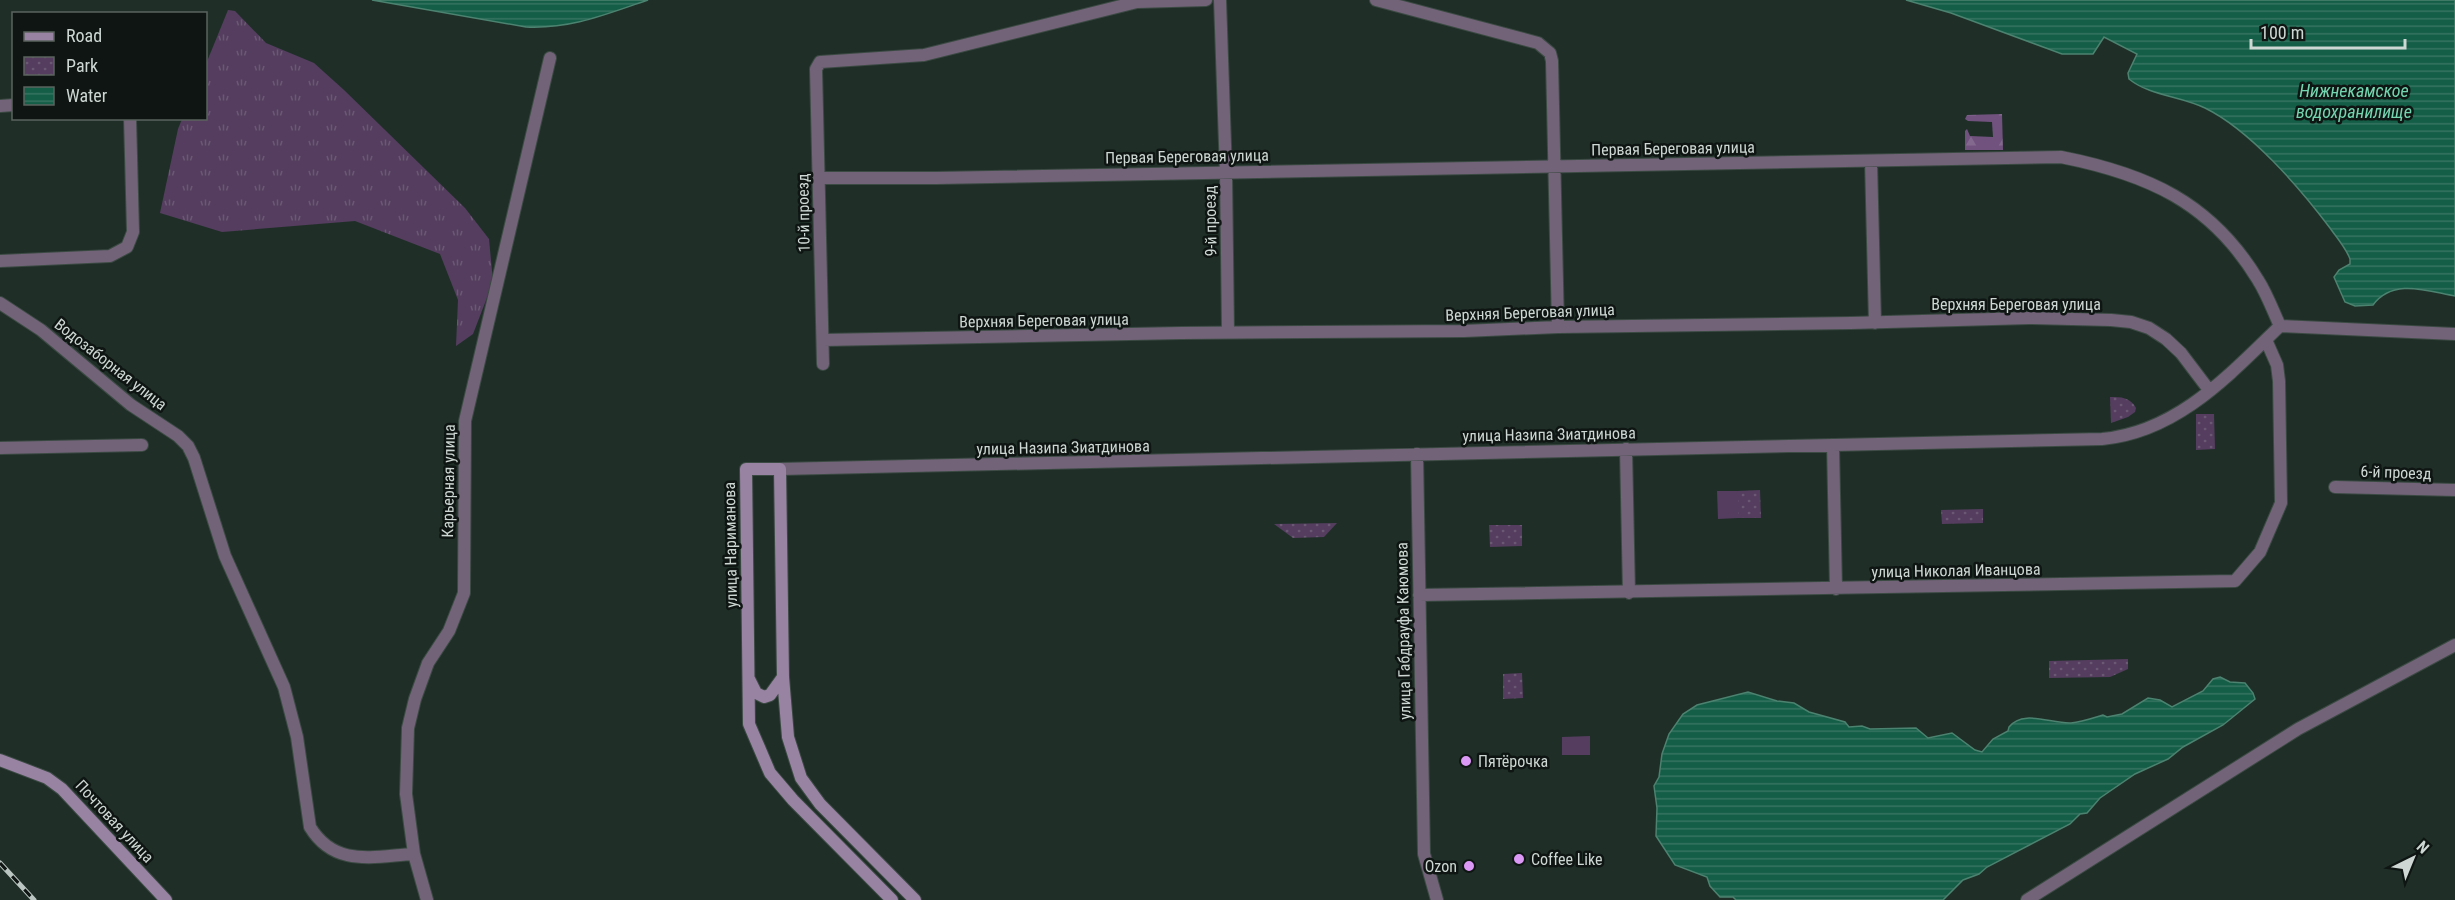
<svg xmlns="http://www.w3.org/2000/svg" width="2455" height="900" font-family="'Roboto Condensed',sans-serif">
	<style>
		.grass { fill: url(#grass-tufts) }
		.forest { fill: url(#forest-firs) }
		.park { fill: url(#park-dots) }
		.pitch { fill: #543d5e }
		.water { fill: url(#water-rules); stroke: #4c8270; stroke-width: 1.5 }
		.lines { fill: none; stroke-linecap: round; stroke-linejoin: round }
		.street-casing { stroke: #3b4a43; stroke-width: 14 }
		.secondary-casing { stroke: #3b4a43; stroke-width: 14 }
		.street { stroke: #726378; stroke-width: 12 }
		.secondary { stroke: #9983a3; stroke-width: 12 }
		.rail-casing { stroke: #bbc5c1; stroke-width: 5 }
		.rail { stroke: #0e1512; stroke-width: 3; stroke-dasharray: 9; stroke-linecap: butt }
		.poi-dot { fill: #db99f5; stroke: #0e1512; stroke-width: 2 }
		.labels { text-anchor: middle; stroke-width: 5; stroke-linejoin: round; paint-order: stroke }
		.street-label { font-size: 16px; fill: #ced7d3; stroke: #0e1512 }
		.poi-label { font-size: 16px; fill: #ced7d3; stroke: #0e1512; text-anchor: start }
		.water-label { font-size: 18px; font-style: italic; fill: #73d6b0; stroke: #0e1512 }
	</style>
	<defs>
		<pattern id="grass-tufts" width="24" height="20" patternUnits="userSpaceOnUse" patternTransform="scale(1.5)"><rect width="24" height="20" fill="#543d5e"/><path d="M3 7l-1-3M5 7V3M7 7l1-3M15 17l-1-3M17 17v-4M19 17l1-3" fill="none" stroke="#6b5874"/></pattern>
		<pattern id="forest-firs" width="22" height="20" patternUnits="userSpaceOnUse" patternTransform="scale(1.5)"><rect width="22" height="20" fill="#71517e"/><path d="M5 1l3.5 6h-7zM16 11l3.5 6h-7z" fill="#84698f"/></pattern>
		<pattern id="park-dots" width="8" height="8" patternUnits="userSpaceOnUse" patternTransform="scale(1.5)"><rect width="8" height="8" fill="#543d5e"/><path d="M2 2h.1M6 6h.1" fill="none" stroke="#6b5874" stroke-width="1.8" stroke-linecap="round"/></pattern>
		<pattern id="water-rules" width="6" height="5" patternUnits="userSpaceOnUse" patternTransform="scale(1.5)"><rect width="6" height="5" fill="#145d46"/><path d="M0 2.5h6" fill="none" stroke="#357460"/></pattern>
	</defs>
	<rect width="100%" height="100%" fill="#1f2f28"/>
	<path class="grass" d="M 228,10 L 235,11 L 266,43 L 314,63 L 344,90 L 465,208 L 489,239 L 493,282 L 473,334 L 456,346 L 458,300 L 440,254 L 355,221 L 222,232 L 160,213 L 178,129 L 182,119 L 206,118 L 206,64 Z"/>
	<path class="forest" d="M 2002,114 L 2003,150 L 1965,150 L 1965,131 L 1967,129 L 1970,136 L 1993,137 L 1992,122 L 1968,121 L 1965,119 L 1967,115 Z"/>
	<path class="park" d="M 2110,397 C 2121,397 2130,397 2136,408 L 2135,412 L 2128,417 L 2111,423 Z
		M 2196,414 L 2214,414 L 2215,449 L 2196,450 Z
		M 1760,490 L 1761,518 L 1738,518 L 1738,491 Z
		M 1983,509 L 1983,523 L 1942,524 L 1941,510 Z
		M 1337,523 L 1324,537 L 1293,538 L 1274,524 Z
		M 1489,525 L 1522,525 L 1522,546 L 1490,547 Z
		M 2128,659 L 2128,669 L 2110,677 L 2049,678 L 2049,661 Z
		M 1522,673 L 1523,698 L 1503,699 L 1503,674 Z"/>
	<path class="pitch" d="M 1717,491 L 1738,491 L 1738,518 L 1718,519 Z
		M 1590,736 L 1590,755 L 1562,755 L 1562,737 Z"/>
	<path class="water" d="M 372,0 L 648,0 C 606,14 572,29 526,27 Z
		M 1906,0 L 2455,0 L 2455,296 C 2427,291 2393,278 2373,305 L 2355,306 L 2345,302 L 2334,277 L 2339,270 L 2350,264 L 2350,259 C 2346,248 2337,238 2330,228 C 2300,188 2250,130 2205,108 C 2181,96 2150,96 2129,79 L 2128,73 L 2137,54 L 2104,37 L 2093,54 L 2062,54 L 1951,13 Z
		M 2220,677 L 2230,682 L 2245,683 L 2253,693 L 2255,699 L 2223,725 L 2183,747 L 2168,759 L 2135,774 L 2100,798 L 2087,813 L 2080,814 L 2070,824 L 1987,867 L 1979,874 L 1963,880 L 1943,900 L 1736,900 L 1733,897 L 1720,897 L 1710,886 L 1707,877 L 1675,865 L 1656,836 L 1657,808 L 1654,786 L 1659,777 L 1662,754 L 1669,734 L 1683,714 L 1697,705 L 1748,692 L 1777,701 L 1794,703 L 1809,712 L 1845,722 L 1849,727 L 1862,726 L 1870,729 L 1916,728 L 1928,738 L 1952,733 L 1975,750 L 1982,752 L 1993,739 L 2008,731 L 2009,727 C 2023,709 2051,724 2071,723 C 2082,722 2093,718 2103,715 L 2107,717 L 2122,714 L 2148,698 L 2160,700 L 2172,707 L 2203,691 L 2213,679 Z"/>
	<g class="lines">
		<defs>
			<path id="street" d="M 1220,0 L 1226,173 L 1228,333
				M 1376,0 L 1538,43 L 1550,53 L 1552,61 L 1558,327
				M 0,106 L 14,105
				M 1871,161 L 1875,323
				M 819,178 L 936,178 L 2061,157 C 2147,174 2211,202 2258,280 C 2267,294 2273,311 2280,326
				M 0,261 L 110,256 L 127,247 L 133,232 L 130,118
				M 0,303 L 41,330 L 131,405 L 178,436 L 188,446 L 194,458 L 225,556 L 284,687 L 297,737 L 310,827 C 335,868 374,856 414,854
				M 2280,326 L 2455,334
				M 823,340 L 1181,333 L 1464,331 L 1558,327 L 1851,323 L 2029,318 L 2111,320 L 2131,322 L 2149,328 L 2166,339 L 2181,353 L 2209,390
				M 823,364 L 816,69 L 820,62 L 924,55 L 1137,2 L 1206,0
				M 1833,445 L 1836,589
				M 0,448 L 142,445
				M 1626,449 L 1629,593
				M 1417,454 L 1424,854 L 1437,900
				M 780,469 L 2102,439 C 2177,432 2228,376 2280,326
				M 2335,487 L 2455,490
				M 1419,595 L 2235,581 L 2260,552 L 2281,503 L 2279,381 L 2277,365 L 2266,340
				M 427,900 L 414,854 L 406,794 L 408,728 L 415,699 L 428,663 L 449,631 L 464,593 L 465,421 L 550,58
				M 2027,900 L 2298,729 L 2455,645"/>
			<path id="secondary" d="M 749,679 L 756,693 L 764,697 L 770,695 L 783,677
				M 0,760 L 47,778 L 62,789 L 166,900
				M 892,900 L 793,800 L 770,773 L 749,724 L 746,469 L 780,469 L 783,677 L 788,737 L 801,778 L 820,804 L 915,900"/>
		</defs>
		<use href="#street" class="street-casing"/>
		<use href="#secondary" class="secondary-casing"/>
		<use href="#street" class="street"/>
		<use href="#secondary" class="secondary"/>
		<defs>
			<path id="rail" d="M 0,863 L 34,900"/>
		</defs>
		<use href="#rail" class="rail-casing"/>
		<use href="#rail" class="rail"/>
	</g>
	<g class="poi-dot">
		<circle cx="1466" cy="761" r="6"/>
		<circle cx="1519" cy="859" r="6"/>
		<circle cx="1469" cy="866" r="6"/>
	</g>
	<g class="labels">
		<g class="street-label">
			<text transform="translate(1673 148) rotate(-1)" y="6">Первая Береговая улица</text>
			<text transform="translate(1187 156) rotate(-1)" y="6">Первая Береговая улица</text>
			<text transform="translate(803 213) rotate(-91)" y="6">10-й проезд</text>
			<text transform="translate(1210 221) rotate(-91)" y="6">9-й проезд</text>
			<text x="2016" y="310">Верхняя Береговая улица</text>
			<text transform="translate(1530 312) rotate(-2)" y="6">Верхняя Береговая улица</text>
			<text transform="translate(1044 320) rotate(-1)" y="6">Верхняя Береговая улица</text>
			<text transform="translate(111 364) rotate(38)" y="6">Водозаборная улица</text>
			<text transform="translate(1549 434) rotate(-1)" y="6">улица Назипа Зиатдинова</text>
			<text transform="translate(1063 447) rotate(-1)" y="6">улица Назипа Зиатдинова</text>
			<text transform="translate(2396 472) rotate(2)" y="6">6-й проезд</text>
			<text transform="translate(448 481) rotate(-89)" y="6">Карьерная улица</text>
			<text transform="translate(730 545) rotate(-91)" y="6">улица Нариманова</text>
			<text transform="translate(1956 570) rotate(-1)" y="6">улица Николая Иванцова</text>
			<text transform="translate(1403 631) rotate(-91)" y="6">улица Габдрауфа Каюмова</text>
			<text transform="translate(115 821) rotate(47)" y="6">Почтовая улица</text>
		</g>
		<g class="poi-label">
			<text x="1478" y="767">Пятёрочка</text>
			<text x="1531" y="865">Coffee Like</text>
			<text x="1457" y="872" text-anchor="end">Ozon</text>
		</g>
		<g class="water-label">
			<text x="2354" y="97">Нижнекамское<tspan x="2354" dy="21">водохранилище</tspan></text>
		</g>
	</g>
	<rect x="12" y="12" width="195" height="108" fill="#0e1512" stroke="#5b635f" stroke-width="1.5"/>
	<rect x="24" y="32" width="30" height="9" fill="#9983a3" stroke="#5b635f" stroke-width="1.5"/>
	<text x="66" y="42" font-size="18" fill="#ced7d3">Road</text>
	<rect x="24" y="57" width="30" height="18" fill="url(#park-dots)" stroke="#5b635f" stroke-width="1.5"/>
	<text x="66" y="72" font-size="18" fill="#ced7d3">Park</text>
	<rect x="24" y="87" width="30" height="18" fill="url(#water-rules)" stroke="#5b635f" stroke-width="1.5"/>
	<text x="66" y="102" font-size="18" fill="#ced7d3">Water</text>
	<g transform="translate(2413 858) rotate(43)" stroke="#0e1512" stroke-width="4.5" paint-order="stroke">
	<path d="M0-4.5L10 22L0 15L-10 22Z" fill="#ced7d3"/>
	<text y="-9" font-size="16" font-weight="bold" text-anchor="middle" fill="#ced7d3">N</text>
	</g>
	<path d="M2251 39v9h154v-9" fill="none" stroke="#ced7d3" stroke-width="3"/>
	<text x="2260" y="39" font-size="18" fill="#ced7d3" stroke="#0e1512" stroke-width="4.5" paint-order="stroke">100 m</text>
</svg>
